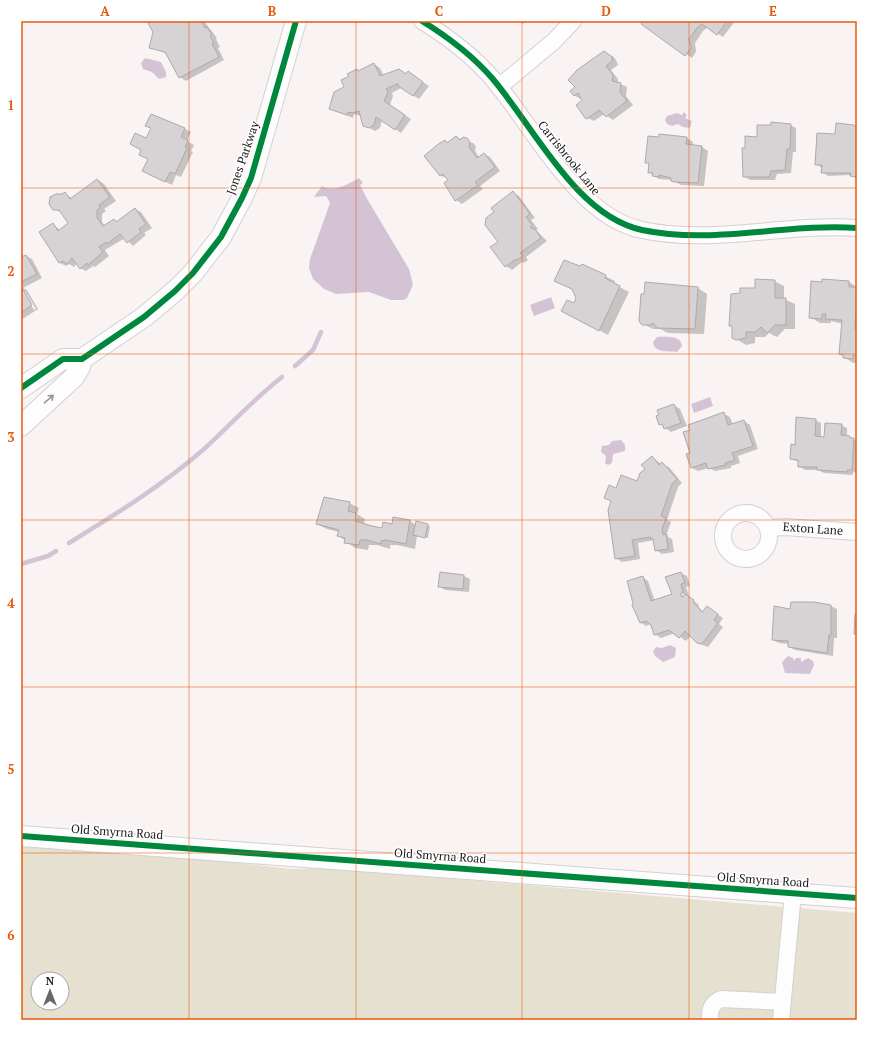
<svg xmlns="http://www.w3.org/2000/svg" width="878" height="1041" font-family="'PT Serif',serif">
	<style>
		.green { fill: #e5e0cf; fill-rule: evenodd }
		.water { fill: #d4c3d4 }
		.shadow { fill: #0003; fill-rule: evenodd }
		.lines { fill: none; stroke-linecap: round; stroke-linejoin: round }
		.stream { stroke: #d4c3d4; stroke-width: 4.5 }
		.building { fill: #d7d2d3; stroke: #aeaaaa }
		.minor-casing { stroke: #d4d0cf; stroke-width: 18 }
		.tertiary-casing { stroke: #d4d0cf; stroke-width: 22 }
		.minor { stroke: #fefdfd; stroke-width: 16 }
		.tertiary { stroke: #fefdfd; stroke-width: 20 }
		.cycleway-casing { stroke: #fff; stroke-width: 8 }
		.cycleway { stroke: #00873e; stroke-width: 6 }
		.oneway { stroke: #999797 }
		.grid { fill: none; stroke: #e8590c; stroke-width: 1; stroke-opacity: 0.55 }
		.labels { text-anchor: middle; stroke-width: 3; stroke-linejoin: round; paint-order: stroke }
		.street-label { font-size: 12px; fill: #1e1b1a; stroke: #fff }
		.neatline { fill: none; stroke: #e8590c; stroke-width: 1.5 }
		.grid-label { font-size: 13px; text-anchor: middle; font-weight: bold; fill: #e8590c }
	</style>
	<rect width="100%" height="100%" fill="#f9f4f3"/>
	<path class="green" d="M 21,845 L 189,857 L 291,869 L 323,868 L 857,913 L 857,1020 L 21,1020 ZM 38,979 L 62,979 L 62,1003 L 38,1003 Z"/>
	<path class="water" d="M 145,58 L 161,62 L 166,72 L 166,77 L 159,79 L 152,72 L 143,69 L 141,63 Z
		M 684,112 L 687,115 L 685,118 L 692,121 L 690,128 L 683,127 L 678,124 L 672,126 L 667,124 L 665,120 L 667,116 L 677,113 L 682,115 Z
		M 359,178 L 363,183 L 360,185 L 366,197 L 409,269 L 413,285 L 407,298 L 403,300 L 391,300 L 369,292 L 336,294 L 324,289 L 313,279 L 309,268 L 310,259 L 330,203 L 326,196 L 314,197 L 322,186 C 334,193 348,184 359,178 Z
		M 551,297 L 555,308 L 534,316 L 530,305 Z
		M 657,337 C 666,337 681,335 682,346 L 677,352 C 668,351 654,353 653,342 Z
		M 710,397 L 713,406 L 694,413 L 691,404 Z
		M 621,440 L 625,445 L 625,451 L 613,454 L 612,463 L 608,465 L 605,463 L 606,456 L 601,452 L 602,446 L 609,445 L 612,441 Z
		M 670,645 L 676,648 L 675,657 L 663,662 L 655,656 L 653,651 L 656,647 L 662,648 Z
		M 788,656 L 793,658 L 794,661 L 796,658 L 801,658 L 801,662 L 808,658 L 813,661 L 814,665 L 810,674 L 785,673 L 782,662 Z"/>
	<path class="shadow" d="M 154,21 L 204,21 L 217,38 L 216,39 L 220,47 L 218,48 L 224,60 L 186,81 L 180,77 L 167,54 L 150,47 L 154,32 Z
		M 518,21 L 525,21 L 523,24 Z
		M 642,21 L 735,21 L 723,37 L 708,27 L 703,31 L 695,43 L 696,52 L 692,58 L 642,24 Z
		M 604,52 L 614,57 L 617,62 L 618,65 L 611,70 L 618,79 L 618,83 L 627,87 L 626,96 L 633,105 L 613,120 L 604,114 L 594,121 L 586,117 L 582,98 L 580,99 L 574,95 L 577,70 Z
		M 374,64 L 380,68 L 384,76 L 399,70 L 407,74 L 414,76 L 429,86 L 419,99 L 401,88 L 392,93 L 393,96 L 390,105 L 411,119 L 401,133 L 382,120 L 380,128 L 375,131 L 364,125 L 361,116 L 354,114 L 353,118 L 330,109 L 357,70 L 360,72 Z
		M 790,125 L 796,128 L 796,152 L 793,152 L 791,173 L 777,174 L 775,180 L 750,180 L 744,176 L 746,149 L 758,138 Z
		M 854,126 L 857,128 L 857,179 L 851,175 L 828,176 L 822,172 L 822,168 L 816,164 L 836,135 Z
		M 185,129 L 191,132 L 187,141 L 194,145 L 191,151 L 193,152 L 181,177 L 176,175 L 172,185 L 149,174 L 147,139 Z
		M 660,135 L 687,138 L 693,142 L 692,146 L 702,147 L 708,151 L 704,186 L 681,185 L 672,180 L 659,179 L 649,172 L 650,164 L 646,162 L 660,139 Z
		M 456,137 L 473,143 L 476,146 L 475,151 L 479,157 L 484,154 L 490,157 L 500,171 L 480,186 L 483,189 L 462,204 L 456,200 L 449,191 L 449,180 L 448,178 L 441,176 L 445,142 L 448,143 Z
		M 98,180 L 104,184 L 116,201 L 104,209 L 106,211 L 102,214 L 102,222 L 105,226 L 114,220 L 118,222 L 135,209 L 141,212 L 152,228 L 144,233 L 146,235 L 133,246 L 125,238 L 105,250 L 109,256 L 95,267 L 93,266 L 86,271 L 80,268 L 77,263 L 74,267 L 69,264 L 66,266 L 60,263 L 40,233 L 53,224 L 60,230 L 70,223 L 62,213 L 54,209 L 65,194 L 72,198 Z
		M 513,193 L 519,196 L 535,218 L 531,220 L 538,229 L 536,230 L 547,241 L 526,257 L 528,260 L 524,263 L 522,262 L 512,270 L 506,266 L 499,242 L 496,212 Z
		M 26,256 L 32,259 L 42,278 L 23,288 L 27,290 L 38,309 L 21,320 L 21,259 ZM 23,291 L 25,291 L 36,309 L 34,310 Z
		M 582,265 L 615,281 L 614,284 L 629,292 L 608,335 L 572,315 L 577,298 L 573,290 L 555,281 L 581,268 Z
		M 774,281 L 784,286 L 784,299 L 795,304 L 795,329 L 785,329 L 777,337 L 769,333 L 765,337 L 755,337 L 755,343 L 746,345 L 733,337 L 733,327 L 730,326 L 741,294 Z
		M 849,282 L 857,287 L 857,363 L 853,363 L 840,354 L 843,324 L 831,321 L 831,323 L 820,323 L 810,317 L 823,283 Z
		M 698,288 L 707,294 L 704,334 L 668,333 L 660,329 L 653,329 L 643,324 Z
		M 674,405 L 680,409 L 687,426 L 671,432 L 660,424 Z
		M 724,414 L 730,417 L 733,425 L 744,421 L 750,425 L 758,449 L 738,456 L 740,463 L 731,466 L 731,468 L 715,471 L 709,468 L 698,471 L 692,468 L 691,453 Z
		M 815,420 L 821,423 L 821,438 L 825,438 L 841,425 L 847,428 L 847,437 L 857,441 L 857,473 L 853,472 L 853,475 L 824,473 L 818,470 L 805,470 L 799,466 L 799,462 L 791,459 L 796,446 Z
		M 652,457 L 661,464 L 669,467 L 682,483 L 678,487 L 667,520 L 671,522 L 667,533 L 668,537 L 672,539 L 674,552 L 662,554 L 656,550 L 654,540 L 638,543 L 640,559 L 622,562 L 616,558 L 617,489 L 638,482 Z
		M 349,503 L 359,508 L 357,514 L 365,519 L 364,524 L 382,529 L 410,521 L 416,525 L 430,526 L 428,538 L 417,536 L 415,549 L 397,545 L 390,545 L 390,549 L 377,545 L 369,545 L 368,550 L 355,548 L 339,536 L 339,532 L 327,529 L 317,524 ZM 355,515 L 357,515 L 355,526 Z
		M 441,573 L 464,576 L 470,579 L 469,592 L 445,590 L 439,586 Z
		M 681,573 L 687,576 L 690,586 L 686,587 L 689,596 L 687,596 L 699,605 L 698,606 L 703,612 L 707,607 L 723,618 L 719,624 L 723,627 L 708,647 L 698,643 L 691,635 L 686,641 L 675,633 L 661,638 L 655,634 L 651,624 L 646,626 L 640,622 L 642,577 L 648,581 L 655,601 L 673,595 ZM 677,590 L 685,595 L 685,597 L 676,592 Z
		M 831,606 L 837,609 L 837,638 L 834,638 L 833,656 L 795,650 L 789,647 L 789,644 L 779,643 L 773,640 L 791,610 Z"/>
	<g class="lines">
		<path class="stream" d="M 295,366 L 313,350 L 321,332
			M 69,543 C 116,514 163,485 204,449 C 230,425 254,399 282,377
			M 21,564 L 48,556 L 56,551"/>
	</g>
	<path class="building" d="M 152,21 L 201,21 L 205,28 L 207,27 L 212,35 L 210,36 L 214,43 L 212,44 L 219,57 L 179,78 L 165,52 L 149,48 L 153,32 L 148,23 Z
		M 643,21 L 727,21 L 717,35 L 702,24 L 697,28 L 689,39 L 691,48 L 685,56 L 641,24 Z
		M 604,51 L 612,57 L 612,61 L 606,66 L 613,75 L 612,81 L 621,83 L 620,92 L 627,101 L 606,117 L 599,110 L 587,119 L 585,118 L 576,105 L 582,100 L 578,93 L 574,96 L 570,91 L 575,87 L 568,80 L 577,70 Z
		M 374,63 L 380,76 L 399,69 L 406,74 L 408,71 L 423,82 L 413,96 L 398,86 L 399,85 L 397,84 L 386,89 L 388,92 L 384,101 L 405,115 L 395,130 L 376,117 L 374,125 L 369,128 L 363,126 L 359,111 L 353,113 L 348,112 L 347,115 L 329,109 L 334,92 L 344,87 L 341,80 L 349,76 L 347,74 L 357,69 L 358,71 Z
		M 151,114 L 185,128 L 181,137 L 188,140 L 185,147 L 187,148 L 175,174 L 170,172 L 165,182 L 142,171 L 148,159 L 139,155 L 141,150 L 130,144 L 135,133 L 146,138 L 151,128 L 145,126 Z
		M 771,122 L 791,124 L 790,149 L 787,149 L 785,170 L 771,171 L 769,177 L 743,177 L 742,148 L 745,148 L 745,136 L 757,137 L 757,125 L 771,125 Z
		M 836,123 L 854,125 L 857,128 L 857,177 L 850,176 L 851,173 L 821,173 L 822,165 L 815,165 L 817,133 L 835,134 Z
		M 659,134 L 687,137 L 686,144 L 702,146 L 698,183 L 674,182 L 671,181 L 671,178 L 659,175 L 659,177 L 652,176 L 653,173 L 648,173 L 649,163 L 645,163 L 648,136 L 659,137 Z
		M 456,136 L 460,140 L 463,137 L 467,138 L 470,142 L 469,147 L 477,158 L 484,153 L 495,167 L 475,182 L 478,185 L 455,201 L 444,183 L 448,180 L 443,174 L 440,176 L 424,156 L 437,145 L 445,140 L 447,143 Z
		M 97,179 L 110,197 L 99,205 L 100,208 L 97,210 L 97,218 L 103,226 L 114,219 L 116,222 L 135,208 L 146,224 L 139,229 L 141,232 L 127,243 L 120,234 L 107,244 L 106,242 L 99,247 L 103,252 L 88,265 L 87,263 L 80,269 L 72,258 L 67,264 L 63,261 L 59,263 L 39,232 L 53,223 L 58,231 L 68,223 L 59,210 L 53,210 L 49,204 L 50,197 L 56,194 L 62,194 L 65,192 L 70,199 Z
		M 513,191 L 530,214 L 526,217 L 532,225 L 530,227 L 532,229 L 534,228 L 541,238 L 520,253 L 523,256 L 517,260 L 516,259 L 505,267 L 490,247 L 498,242 L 485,225 L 486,218 L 494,212 L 491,208 Z
		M 26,255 L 37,274 L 21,282 L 21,257 Z
		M 564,260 L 580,266 L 582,264 L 606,275 L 605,278 L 620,286 L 599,331 L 561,311 L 567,300 L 574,303 L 576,298 L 572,289 L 554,281 Z
		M 755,279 L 775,280 L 775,298 L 786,298 L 786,325 L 775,325 L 767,333 L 761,327 L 755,332 L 746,332 L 746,338 L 736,340 L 732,338 L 732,326 L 729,326 L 731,294 L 740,293 L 740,288 L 755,288 Z
		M 822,279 L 849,281 L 849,287 L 857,287 L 855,329 L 857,329 L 857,356 L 853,355 L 853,359 L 843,358 L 843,355 L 839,354 L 842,320 L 825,319 L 826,314 L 822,314 L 822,319 L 809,318 L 811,281 L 822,282 Z
		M 645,282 L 698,287 L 695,329 L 657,328 L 653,323 L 650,325 L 642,325 L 639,321 L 641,294 L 644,294 Z
		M 21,286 L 32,305 L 21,313 Z
		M 674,404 L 681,423 L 664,429 L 662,424 L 659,425 L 656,416 L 659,415 L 657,410 Z
		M 724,412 L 728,425 L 744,420 L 753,446 L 732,453 L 735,460 L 725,463 L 726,465 L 708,469 L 706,463 L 691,468 L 686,454 L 690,453 L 683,432 L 690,430 L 688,425 Z
		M 796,417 L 816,419 L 815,436 L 824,437 L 825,423 L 842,424 L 841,435 L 850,436 L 850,438 L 854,438 L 852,470 L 847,470 L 847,472 L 817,470 L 817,467 L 798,467 L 798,460 L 790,459 L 791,444 L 795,445 Z
		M 652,456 L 659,465 L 662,462 L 677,479 L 672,484 L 661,516 L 666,518 L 662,529 L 663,535 L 666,534 L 668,549 L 655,551 L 653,539 L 651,539 L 651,537 L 632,540 L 635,556 L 615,559 L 608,510 L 611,501 L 604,498 L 609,485 L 616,488 L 621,475 L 637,481 L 640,473 L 645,469 L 641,465 Z
		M 324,497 L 350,502 L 348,511 L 356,513 L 355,521 L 372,526 L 382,528 L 383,522 L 392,524 L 393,517 L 410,520 L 406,544 L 386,540 L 381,541 L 381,544 L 367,540 L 360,540 L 359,545 L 344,543 L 345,538 L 337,536 L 339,530 L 316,524 Z
		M 416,521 L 428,524 L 425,538 L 413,535 Z
		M 440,572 L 464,575 L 463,589 L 438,587 Z
		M 681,572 L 685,583 L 681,584 L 683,593 L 681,593 L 681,596 L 683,597 L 685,594 L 694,600 L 693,602 L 702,612 L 707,606 L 718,614 L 714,620 L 718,623 L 702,644 L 697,643 L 685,631 L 679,638 L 669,630 L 654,635 L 651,625 L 646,621 L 640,623 L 632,605 L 633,603 L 627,581 L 643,576 L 651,601 L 672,594 L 665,577 Z
		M 791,602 L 814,602 L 831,605 L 831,635 L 829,635 L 827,653 L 788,647 L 788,641 L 772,640 L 774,606 L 790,609 Z
		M 855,614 L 857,614 L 857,634 L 854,634 Z"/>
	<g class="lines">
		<defs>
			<g id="minor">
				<path d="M 422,21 C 448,37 472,55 492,78 C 534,127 576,216 642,230 C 713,245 786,223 857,228"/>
				<path d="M 499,87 L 554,41 L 573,21"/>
				<circle cx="746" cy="536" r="23"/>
				<path id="s1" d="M 768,528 L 785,527 L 857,532"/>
				<path d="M 710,1020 C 709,1010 712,1003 721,999 L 783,1002"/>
				<path d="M 781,1020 L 793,893"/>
			</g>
			<path id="tertiary" d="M 21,388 L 63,359 L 82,359 L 144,317 L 175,291 L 193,273 L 221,237 L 242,198 L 251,178 L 296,21
				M 21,426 L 74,377 L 80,367 L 82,359
				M 21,836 L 857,898"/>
		</defs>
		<use href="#minor" class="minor-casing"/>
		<use href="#tertiary" class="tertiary-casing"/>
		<use href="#minor" class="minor"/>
		<use href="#tertiary" class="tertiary"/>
		<defs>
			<path id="cycleway" d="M 422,21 C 448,37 472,55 492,78 C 534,127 576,216 642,230 C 713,245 786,223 857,228
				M 21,388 L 63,359 L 82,359 L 144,317 L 175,291 L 193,273 L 221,237 L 242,198 L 251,178 L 296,21
				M 21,836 L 857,898"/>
		</defs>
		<use href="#cycleway" class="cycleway-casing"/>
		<use href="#cycleway" class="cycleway"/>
	</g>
	<defs><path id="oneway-shaft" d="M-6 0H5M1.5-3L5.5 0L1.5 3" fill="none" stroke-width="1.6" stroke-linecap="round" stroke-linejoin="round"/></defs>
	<use class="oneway" href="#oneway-shaft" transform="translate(49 399) rotate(-41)"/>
	<path class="grid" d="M 189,21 L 189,1020M 356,21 L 356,1020M 522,21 L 522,1020M 689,21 L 689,1020M 21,188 L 857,188M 21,354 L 857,354M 21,520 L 857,520M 21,687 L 857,687M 21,853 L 857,853"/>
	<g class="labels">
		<g class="street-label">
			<text transform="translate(243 158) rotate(-71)" y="4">Jones Parkway</text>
			<text transform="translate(569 158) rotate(51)" y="4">Carrisbrook Lane</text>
			<text dy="4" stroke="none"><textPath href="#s1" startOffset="45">Exton Lane</textPath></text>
			<text transform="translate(117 832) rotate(4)" y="4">Old Smyrna Road</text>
			<text transform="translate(440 856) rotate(4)" y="4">Old Smyrna Road</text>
			<text transform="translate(763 880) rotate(4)" y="4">Old Smyrna Road</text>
		</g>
	</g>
	<rect width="878" height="1041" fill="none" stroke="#ffffff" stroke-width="44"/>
	<g transform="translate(50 991)"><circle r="19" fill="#ffffff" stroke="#a5a4a3"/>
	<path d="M0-3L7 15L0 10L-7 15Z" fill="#6b6766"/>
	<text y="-6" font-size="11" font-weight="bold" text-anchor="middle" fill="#1e1b1a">N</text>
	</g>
	<rect x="22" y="22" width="834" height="997" class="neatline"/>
	<g class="grid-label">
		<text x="105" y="16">A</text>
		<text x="272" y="16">B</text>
		<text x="439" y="16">C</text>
		<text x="606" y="16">D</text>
		<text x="773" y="16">E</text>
		<text x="11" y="110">1</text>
		<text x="11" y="276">2</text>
		<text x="11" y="442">3</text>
		<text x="11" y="608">4</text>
		<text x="11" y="774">5</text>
		<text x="11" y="940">6</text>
	</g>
</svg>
